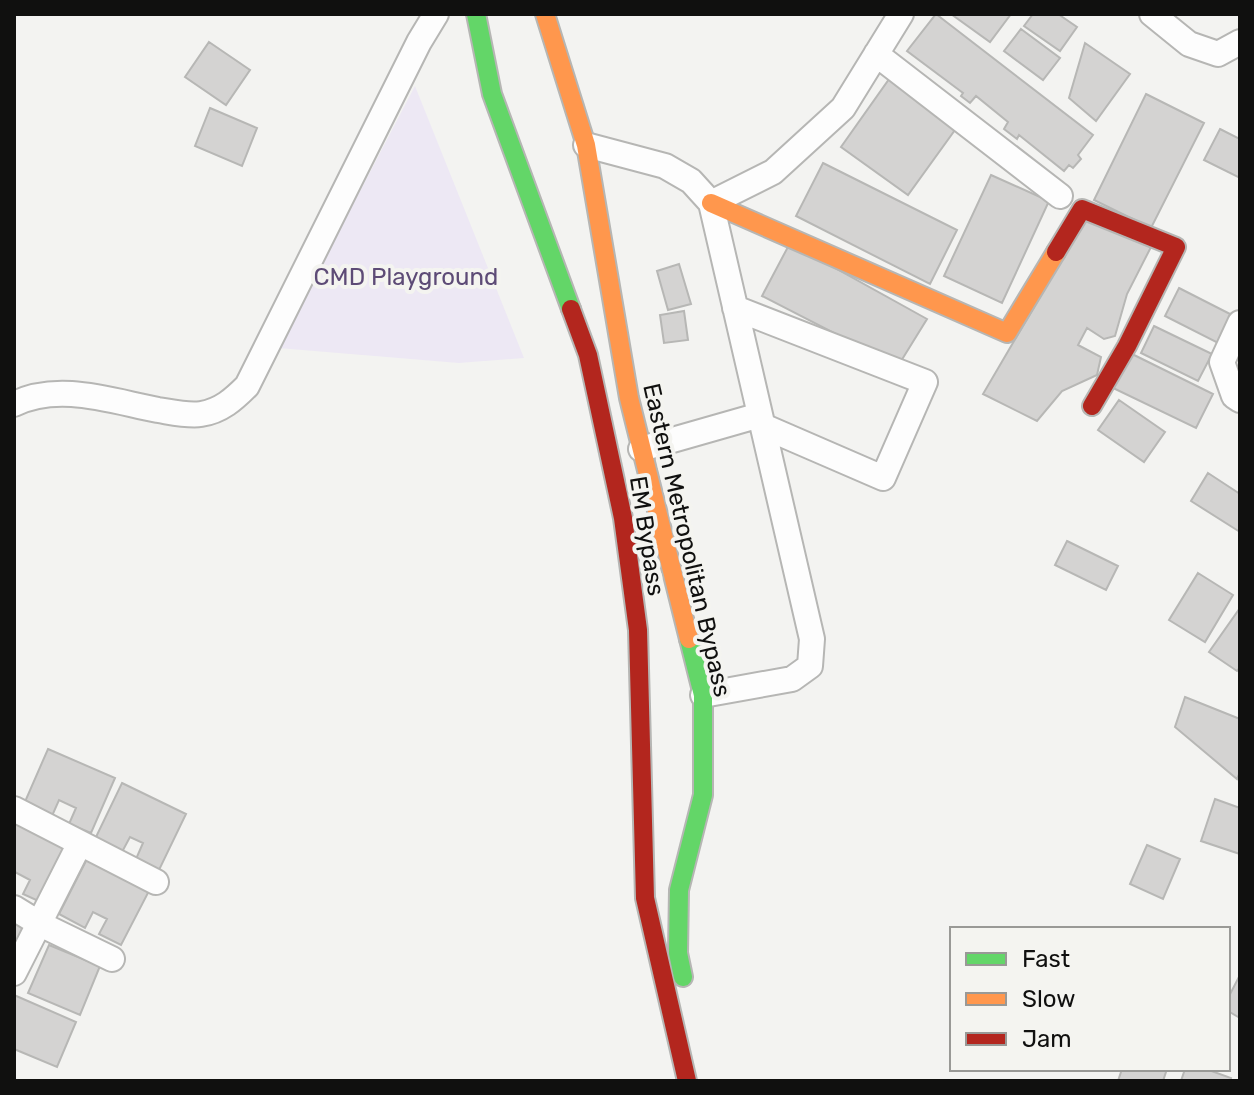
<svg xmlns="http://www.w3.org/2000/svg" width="1254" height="1095" font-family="Rubik,sans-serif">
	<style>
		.green { fill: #ede8f4 }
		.building { fill: #d4d3d2; stroke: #b7b7b5; stroke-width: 2 }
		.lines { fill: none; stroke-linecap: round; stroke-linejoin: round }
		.street-casing { stroke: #b6b6b4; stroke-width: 28 }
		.fast-casing { stroke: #b6b6b4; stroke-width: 22 }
		.slow-casing { stroke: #b6b6b4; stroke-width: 22 }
		.jam-casing { stroke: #b6b6b4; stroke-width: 22 }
		.street { stroke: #fdfdfd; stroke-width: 24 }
		.fast { stroke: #63d668; stroke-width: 18 }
		.slow { stroke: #ff974d; stroke-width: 18 }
		.jam { stroke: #b3261e; stroke-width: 18 }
		.labels { text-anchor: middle; stroke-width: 8; stroke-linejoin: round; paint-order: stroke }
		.park-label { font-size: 24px; fill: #5d4b76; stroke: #f4f4f0 }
		.street-label { font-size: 24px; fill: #10100f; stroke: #f4f4f0 }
	</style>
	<rect width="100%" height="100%" fill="#f3f3f1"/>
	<path class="green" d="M 415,86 L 524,358 L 459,363 L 278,348 Z"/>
	<path class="building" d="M 936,14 L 1093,135 L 1078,155 L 1081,159 L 1073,168 L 1069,165 L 1064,171 L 1019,135 L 1017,139 L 1004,129 L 1008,122 L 976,96 L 970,103 L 961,96 L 963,93 L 907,51 Z
		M 951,14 L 1011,14 L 990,42 Z
		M 1033,14 L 1058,14 L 1077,27 L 1060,51 L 1024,26 Z
		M 1021,29 L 1060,58 L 1043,80 L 1004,51 Z
		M 209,42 L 250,70 L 226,105 L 185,77 Z
		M 1085,43 L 1130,74 L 1096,121 L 1069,98 Z
		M 892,75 L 960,123 L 908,195 L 841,147 Z
		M 1146,94 L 1204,123 L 1151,228 L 1094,200 Z
		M 210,108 L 257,128 L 242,166 L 195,146 Z
		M 1220,129 L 1240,139 L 1240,178 L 1204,160 Z
		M 823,163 L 957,230 L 930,284 L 796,216 Z
		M 991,175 L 1049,201 L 1002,303 L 944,276 Z
		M 1085,220 L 1151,247 L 1127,294 L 1115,336 L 1104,339 L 1087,328 L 1078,345 L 1101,357 L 1097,375 L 1062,391 L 1037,421 L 983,394 Z
		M 790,243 L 927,319 L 898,366 L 762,296 Z
		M 679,264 L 691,304 L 668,310 L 657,271 Z
		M 1179,288 L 1236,317 L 1222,345 L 1165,316 Z
		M 684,311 L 688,340 L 664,343 L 660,315 Z
		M 1154,326 L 1212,354 L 1198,381 L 1141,353 Z
		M 1128,352 L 1213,394 L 1196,428 L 1111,387 Z
		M 1119,400 L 1165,432 L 1144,462 L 1098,430 Z
		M 1208,473 L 1240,494 L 1240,532 L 1191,501 Z
		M 1067,541 L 1118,566 L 1106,590 L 1055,565 Z
		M 1198,573 L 1233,595 L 1205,642 L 1169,620 Z
		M 1240,608 L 1240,667 L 1237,671 L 1209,652 Z
		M 1185,697 L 1240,719 L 1240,772 L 1237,779 L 1175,727 Z
		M 48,749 L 115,778 L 91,833 L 69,824 L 76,808 L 59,800 L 52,816 L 24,804 Z
		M 122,783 L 186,814 L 159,870 L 136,859 L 143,843 L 130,837 L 122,852 L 95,839 Z
		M 1215,799 L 1240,808 L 1240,854 L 1201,841 Z
		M 14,821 L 72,848 L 45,904 L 23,894 L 30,880 L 15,872 L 14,875 Z
		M 1147,845 L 1180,859 L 1163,899 L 1130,884 Z
		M 88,857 L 150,889 L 121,945 L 99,934 L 107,919 L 93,912 L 85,928 L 59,914 Z
		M 14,919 L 27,925 L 14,952 Z
		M 49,945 L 100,966 L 80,1015 L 28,993 Z
		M 1240,975 L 1240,1018 L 1228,1011 L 1228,998 Z
		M 14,995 L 76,1022 L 57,1067 L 14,1049 Z
		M 1122,1069 L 1167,1069 L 1163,1081 L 1118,1081 Z
		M 1185,1069 L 1206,1069 L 1231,1078 L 1230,1081 L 1181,1081 Z"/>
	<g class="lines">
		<defs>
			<path id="street" d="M 1152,14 L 1189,44 L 1218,54 L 1240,42
				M 876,54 L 1060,196
				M 586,145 L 665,166 L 691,181 L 711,203 L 812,639 L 810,666 L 792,679 L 703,695
				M 711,203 L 773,172 L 843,108 L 901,14
				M 735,308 L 925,382 L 883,478 L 763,426
				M 1240,323 L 1222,362 L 1234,396 L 1240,400
				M 14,404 C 59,382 111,401 158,410 C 171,412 188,416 201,414 C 221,411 234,399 247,386 L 419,42 L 436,14
				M 641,449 L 760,415
				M 14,809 L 156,882
				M 14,908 L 40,924 L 112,959
				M 14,973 L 80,843"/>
			<path id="fast" d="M 476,14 L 492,94 L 571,309
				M 683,977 L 678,953 L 679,890 L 703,795 L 703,695 L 689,639"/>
			<path id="slow" d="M 545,14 L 586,145 L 629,398 L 689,639
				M 711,203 L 1007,333 L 1056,252"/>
			<path id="jam" d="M 1056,252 L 1082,209 L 1176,247 L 1127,346 L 1092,406
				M 571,309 L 588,355 L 623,518 L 638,630 L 645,898 L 687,1081"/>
		</defs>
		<use href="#street" class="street-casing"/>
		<use href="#fast" class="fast-casing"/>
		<use href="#slow" class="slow-casing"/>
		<use href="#jam" class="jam-casing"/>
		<use href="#street" class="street"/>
		<use href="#fast" class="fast"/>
		<use href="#slow" class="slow"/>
		<use href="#jam" class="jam"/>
	</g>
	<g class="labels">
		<g class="park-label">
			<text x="406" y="285">CMD Playground</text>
		</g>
		<g class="street-label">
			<text transform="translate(647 536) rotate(81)" y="8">EM Bypass</text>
			<text transform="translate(687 540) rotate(77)" y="8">Eastern Metropolitan Bypass</text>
		</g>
	</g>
	<rect width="1254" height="1095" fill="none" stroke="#10100f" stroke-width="32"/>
	<rect x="950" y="927" width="280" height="144" fill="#f4f4f0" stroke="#999996" stroke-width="2"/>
	<rect x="966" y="953" width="40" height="12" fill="#63d668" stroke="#999996" stroke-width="2"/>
	<text x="1022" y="967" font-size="24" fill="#10100f">Fast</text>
	<rect x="966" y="993" width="40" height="12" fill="#ff974d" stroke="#999996" stroke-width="2"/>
	<text x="1022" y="1007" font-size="24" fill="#10100f">Slow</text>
	<rect x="966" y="1033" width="40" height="12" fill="#b3261e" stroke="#999996" stroke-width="2"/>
	<text x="1022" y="1047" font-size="24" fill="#10100f">Jam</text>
</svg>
